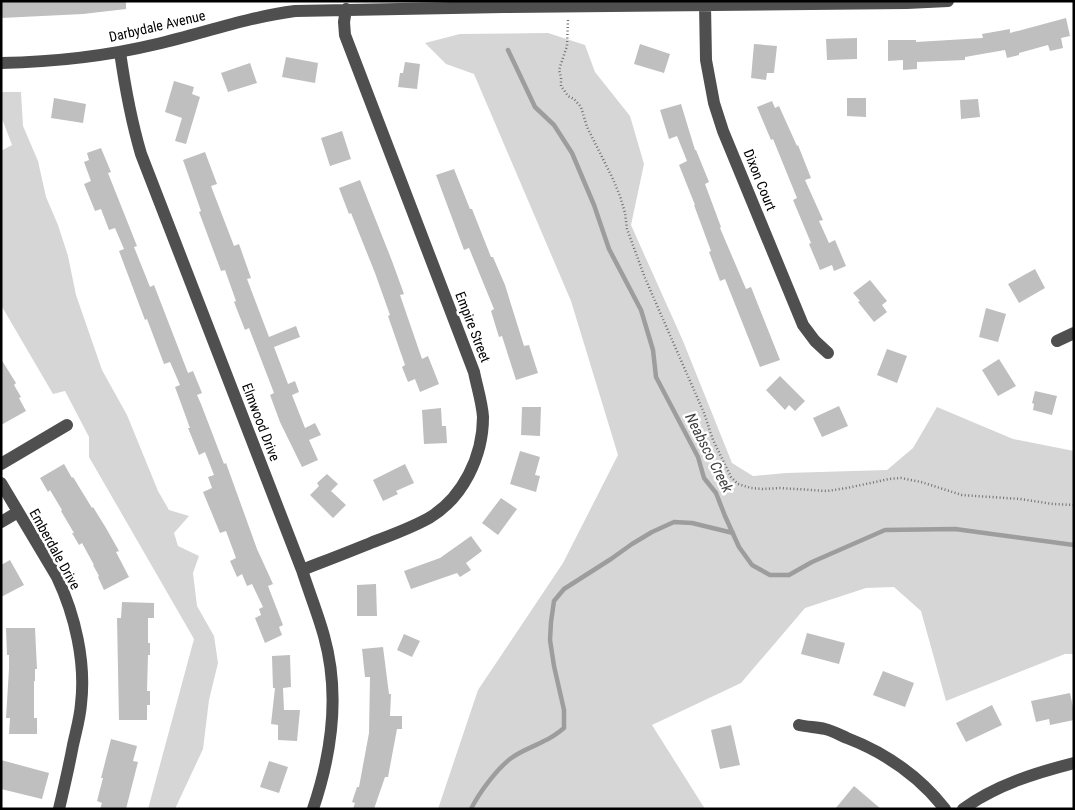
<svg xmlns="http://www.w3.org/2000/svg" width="1075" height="810" font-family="'Roboto Condensed',sans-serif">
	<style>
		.green { fill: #d6d6d6 }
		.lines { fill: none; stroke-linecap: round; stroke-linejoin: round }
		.stream { stroke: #9d9d9d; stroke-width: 4.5 }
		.building { fill: #bfbfbf }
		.path { stroke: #717171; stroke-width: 2.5; stroke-dasharray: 1 2.5; stroke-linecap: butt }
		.minor { stroke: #4f4f4f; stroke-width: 12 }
		.labels { text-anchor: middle; stroke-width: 5; stroke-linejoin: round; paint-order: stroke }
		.street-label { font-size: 14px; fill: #000; stroke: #fff }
		.water-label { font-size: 15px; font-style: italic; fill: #3e3e3e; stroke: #fff }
	</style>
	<rect width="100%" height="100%" fill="#fff"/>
	<path class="green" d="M 548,33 L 585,45 L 595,72 L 630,116 L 644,164 L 631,225 L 683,341 L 732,463 L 753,476 L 786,473 L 887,470 L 913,448 L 937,407 L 1013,439 L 1074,451 L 1074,654 L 1065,654 L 946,701 L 921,611 L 894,587 L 866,588 L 805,608 L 741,683 L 652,725 L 705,809 L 438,809 L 478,690 L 563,563 L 618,455 L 571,301 L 474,74 L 446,64 L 425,43 L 460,34 Z
		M 1,92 L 21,92 L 23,126 L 38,161 L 46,197 L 58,225 L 68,256 L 76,295 L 102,370 L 127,415 L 158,491 L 169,510 L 189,516 L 174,533 L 178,546 L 199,556 L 193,573 L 197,606 L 214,636 L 218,663 L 209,700 L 203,749 L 175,809 L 148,809 L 194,639 L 89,457 L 89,437 L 65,391 L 53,394 L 1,305 L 1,151 L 12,145 L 1,116 Z"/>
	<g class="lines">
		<path class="stream" d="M 508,50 L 535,107 L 554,125 L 572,153 L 594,205 L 609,249 L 641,310 L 653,350 L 656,377 L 698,457 L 704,478 L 716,493 L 725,516 L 739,547 L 752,565 L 770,575 L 789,575 L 812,562 L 885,530 L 955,529 L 1074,545
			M 471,809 C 479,793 496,770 510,759 C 520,751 533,747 544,741 C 551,738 558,733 564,728 L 564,710 L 554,666 L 550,640 L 551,622 L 554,601 L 564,589 L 611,559 L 632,544 L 652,532 L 674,522 L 692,523 L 733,533"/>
	</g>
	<path class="building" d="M 1,1 L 126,1 L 126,9 L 83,14 L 1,18 Z
		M 1066,18 L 1070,36 L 1061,38 L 1063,48 L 1050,51 L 1048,45 L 1019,53 L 1019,55 L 1007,58 L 1005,50 L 965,57 L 965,60 L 917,62 L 917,69 L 903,70 L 903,60 L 888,61 L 888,40 L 916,40 L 916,42 L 983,38 L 982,34 L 1010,29 L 1010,33 Z
		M 857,38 L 857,59 L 827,60 L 826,39 Z
		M 640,44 L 670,54 L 664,73 L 634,64 Z
		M 754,44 L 777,46 L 774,73 L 767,73 L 766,80 L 751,78 Z
		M 286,57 L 318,63 L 315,83 L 282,77 Z
		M 405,62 L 420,64 L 417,89 L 398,87 L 400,73 L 403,73 Z
		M 250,63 L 257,83 L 228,92 L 221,73 Z
		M 174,81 L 194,87 L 192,94 L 200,97 L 186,144 L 175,141 L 182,118 L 165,112 Z
		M 54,98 L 86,104 L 83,123 L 51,118 Z
		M 847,98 L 866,98 L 866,117 L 847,116 Z
		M 978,99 L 980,117 L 961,119 L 960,100 Z
		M 772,101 L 775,108 L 779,106 L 797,146 L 798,145 L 811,178 L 805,180 L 823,220 L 819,221 L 829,243 L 835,240 L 846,266 L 834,271 L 832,265 L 820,270 L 809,244 L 811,243 L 793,200 L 797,198 L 773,139 L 771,140 L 757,107 Z
		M 681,104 L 695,150 L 696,150 L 709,182 L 705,184 L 721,227 L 720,228 L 746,289 L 751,287 L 780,360 L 760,367 L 725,279 L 720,281 L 709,252 L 711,251 L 694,205 L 695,205 L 679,165 L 687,161 L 677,136 L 669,139 L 660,110 Z
		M 342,131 L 351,159 L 330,166 L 321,138 Z
		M 101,148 L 111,172 L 108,173 L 137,246 L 134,247 L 150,287 L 154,285 L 188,373 L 193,371 L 202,393 L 197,395 L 201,404 L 224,464 L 226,463 L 257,549 L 273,584 L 268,586 L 283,625 L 279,627 L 282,635 L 265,643 L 255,618 L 261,615 L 259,609 L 263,607 L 252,584 L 247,586 L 242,574 L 237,577 L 230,561 L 236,558 L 226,531 L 220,533 L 203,492 L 212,488 L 208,477 L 214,475 L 205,452 L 199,455 L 188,428 L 190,428 L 175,387 L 180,385 L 170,362 L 164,364 L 147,319 L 145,320 L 119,251 L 124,249 L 115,228 L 109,230 L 101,209 L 95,211 L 84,184 L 91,181 L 84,162 L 89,160 L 87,153 Z
		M 205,152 L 217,184 L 211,186 L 234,246 L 239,244 L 251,278 L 247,279 L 269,337 L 296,326 L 300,337 L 274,347 L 288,384 L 295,381 L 299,392 L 292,395 L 305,428 L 315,423 L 321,435 L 309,440 L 318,460 L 302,467 L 280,422 L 270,395 L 274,393 L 249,328 L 245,330 L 234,302 L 236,301 L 225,270 L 221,271 L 199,212 L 201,211 L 183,160 Z
		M 454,169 L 470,209 L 472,209 L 491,257 L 493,257 L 505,285 L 524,346 L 529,345 L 538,373 L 516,380 L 502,336 L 499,337 L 491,311 L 494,309 L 469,248 L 464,250 L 436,175 Z
		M 360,180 L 392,261 L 404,294 L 400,295 L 422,359 L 428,356 L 439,384 L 420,392 L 415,379 L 408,382 L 402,367 L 405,365 L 388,316 L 390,315 L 375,273 L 351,213 L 349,214 L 339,188 Z
		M 1035,269 L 1045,288 L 1019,303 L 1008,284 Z
		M 870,280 L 887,301 L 882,305 L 887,312 L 874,322 L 858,302 L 860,301 L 853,293 Z
		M 986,308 L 1006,314 L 998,342 L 979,337 Z
		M 887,349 L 907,356 L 897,383 L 877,375 Z
		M 1,359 L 16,383 L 14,385 L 21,397 L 19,398 L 26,411 L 1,425 Z
		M 999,359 L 1016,386 L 998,396 L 982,370 Z
		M 780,376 L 805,401 L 795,411 L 789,405 L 785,410 L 766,390 Z
		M 1035,391 L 1057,396 L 1052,415 L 1033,410 L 1034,404 L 1032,403 Z
		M 839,406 L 848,426 L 822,437 L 813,418 Z
		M 522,407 L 541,407 L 540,436 L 521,435 Z
		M 441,408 L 442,426 L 446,426 L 447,443 L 424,444 L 422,410 Z
		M 520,451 L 540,457 L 535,475 L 540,476 L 536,492 L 510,484 Z
		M 64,464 L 72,478 L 73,477 L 92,508 L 93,507 L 106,528 L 119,551 L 116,552 L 129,577 L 104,590 L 98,577 L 99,576 L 93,565 L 94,565 L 82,543 L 79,545 L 72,533 L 74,533 L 61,511 L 62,510 L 50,490 L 48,492 L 40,478 Z
		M 405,464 L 414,483 L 396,491 L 398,494 L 383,501 L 373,480 Z
		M 327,474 L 338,484 L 331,491 L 346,505 L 333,518 L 310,495 L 319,486 L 317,483 Z
		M 501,498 L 517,509 L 498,535 L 482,523 Z
		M 471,536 L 482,551 L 466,563 L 471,570 L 460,577 L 457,573 L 411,589 L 404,571 L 440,558 Z
		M 10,560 L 24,585 L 1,597 L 1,565 Z
		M 376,584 L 377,616 L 357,616 L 357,585 Z
		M 122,602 L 154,603 L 154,618 L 148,618 L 148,643 L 150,643 L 150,655 L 148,655 L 147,691 L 150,691 L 150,705 L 147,705 L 147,720 L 119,720 L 117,618 L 121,618 Z
		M 6,628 L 35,628 L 37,669 L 35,669 L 35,681 L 34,681 L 34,718 L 37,718 L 37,734 L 9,734 L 10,718 L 6,718 L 9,669 L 9,655 L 7,655 Z
		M 807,633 L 845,643 L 839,664 L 801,654 Z
		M 404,634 L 420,641 L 412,657 L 397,650 Z
		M 383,647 L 389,694 L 391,694 L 390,716 L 402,716 L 402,729 L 397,729 L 388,777 L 385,777 L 374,809 L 353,809 L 355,803 L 352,802 L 357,787 L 359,787 L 369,733 L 370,677 L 365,677 L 362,649 Z
		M 290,655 L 291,687 L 283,688 L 284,710 L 300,710 L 297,741 L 278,740 L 278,725 L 271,724 L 275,688 L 273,688 L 272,656 Z
		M 883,671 L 914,683 L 905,707 L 873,695 Z
		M 1070,693 L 1074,712 L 1074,720 L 1050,725 L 1049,719 L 1036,722 L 1031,701 Z
		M 992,705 L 1002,725 L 966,742 L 956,723 Z
		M 731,725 L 740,765 L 720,769 L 711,730 Z
		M 111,739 L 137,746 L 133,761 L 138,762 L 126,809 L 100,809 L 102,803 L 97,801 L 103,778 L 101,778 Z
		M 1,760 L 49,773 L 42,799 L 1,789 Z
		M 269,761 L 288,767 L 279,793 L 260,787 Z
		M 854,786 L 881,809 L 835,809 Z"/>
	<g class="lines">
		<path class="path" d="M 568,20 L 567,46 L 559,70 L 561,77 L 561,86 L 568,96 L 574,99 L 581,107 L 587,127 L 613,179 L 620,196 L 625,213 L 627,229 L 645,278 L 704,413 L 713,440 L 731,477 L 738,484 L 751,488 L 763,489 L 780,488 L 827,491 L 847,488 L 889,479 L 901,478 L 921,482 L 962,495 L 1020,499 L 1053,504 L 1074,505"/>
		<path class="minor" d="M 705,5 L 706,60 L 714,103 L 723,131 L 803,325 L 815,341 L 828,353
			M 120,52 C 125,87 131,120 141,154 L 302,570 C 309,592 318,614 324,636 C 340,693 332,753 313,809
			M 1,63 C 53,62 107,56 157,44 C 204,33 248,17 295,11 L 504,7 L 907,3 L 948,1
			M 1057,341 L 1074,333
			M 1,464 L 67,425
			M 1,483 L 57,577 C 75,615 86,662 81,704 C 80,718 76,731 73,745 C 69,766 64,788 59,809
			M 1,522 L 18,512
			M 302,570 C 325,561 349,552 373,542 C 392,535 411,528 429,518 C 463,498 483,456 483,417 C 482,402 477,387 474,372 L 345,35 L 344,22 L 346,9
			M 799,725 C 808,727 817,727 825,729 C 833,731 840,735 847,738 C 886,753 919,776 945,809
			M 963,809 C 996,785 1035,773 1074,763"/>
	</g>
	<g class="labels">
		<g class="street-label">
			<text transform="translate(157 26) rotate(-13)" y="5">Darbydale Avenue</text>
			<text transform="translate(760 180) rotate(68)" y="5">Dixon Court</text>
			<text transform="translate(473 327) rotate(69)" y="5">Empire Street</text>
			<text transform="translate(261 422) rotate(69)" y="5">Elmwood Drive</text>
			<text transform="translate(55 549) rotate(61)" y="5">Emberdale Drive</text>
		</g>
		<g class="water-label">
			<text transform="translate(709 453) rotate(63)" y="5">Neabsco Creek</text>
		</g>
	</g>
	<rect width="1075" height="810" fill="none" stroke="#000000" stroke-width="5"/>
</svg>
